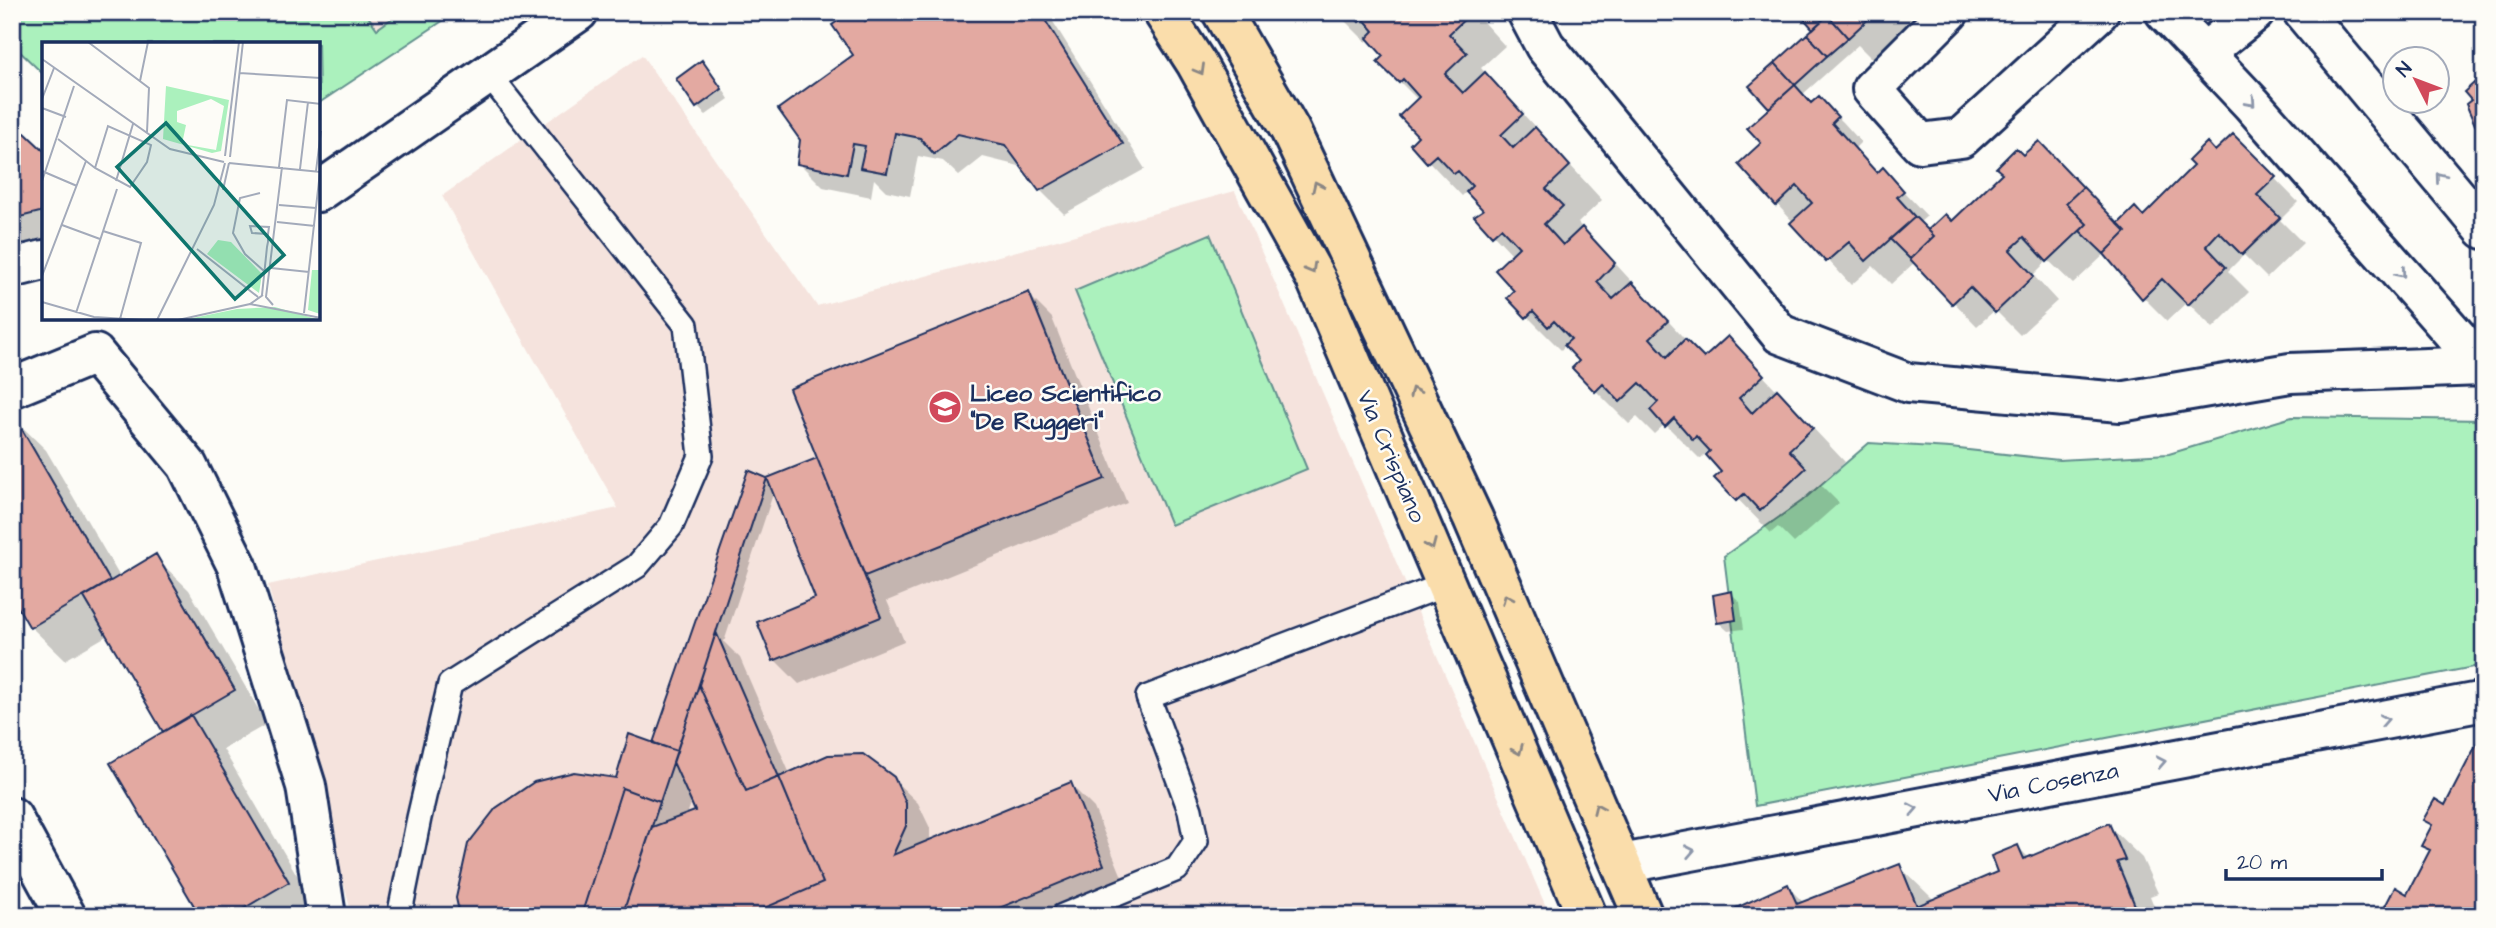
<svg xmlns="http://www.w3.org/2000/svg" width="2496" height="928" font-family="'Architects Daughter',sans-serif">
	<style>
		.built { fill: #f5e3dd }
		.green { fill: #abf1bd; stroke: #63908e; stroke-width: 2 }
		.shadow { fill: #0003; fill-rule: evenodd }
		.building { fill: #e3a9a1; stroke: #1b2f5e; stroke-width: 2 }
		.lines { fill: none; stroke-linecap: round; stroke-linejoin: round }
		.service-casing { stroke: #1b2f5e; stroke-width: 28 }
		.minor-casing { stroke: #1b2f5e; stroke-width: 44 }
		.tertiary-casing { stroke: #1b2f5e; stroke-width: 44 }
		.primary-casing { stroke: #1b2f5e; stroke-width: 44 }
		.service { stroke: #fdfcf7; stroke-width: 23 }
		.minor { stroke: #fdfcf7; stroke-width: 38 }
		.tertiary { stroke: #fdfcf7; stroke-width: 38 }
		.primary { stroke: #faddab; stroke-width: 38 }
		.oneway { stroke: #8a8684 }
		.oneway2 { stroke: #8c96aa }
		.labels { text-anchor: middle; stroke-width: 5; stroke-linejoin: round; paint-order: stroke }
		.poi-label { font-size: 24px; font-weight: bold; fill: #1b2f5e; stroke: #fdfcf7; text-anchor: start }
		.street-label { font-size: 24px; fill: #1b2f5e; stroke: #fdfcf7 }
		.inset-road { fill: none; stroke: #a3aaba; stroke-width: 2 }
		.view { fill: #0f766e; fill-opacity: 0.15; stroke: #0f766e; stroke-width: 3.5 }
		.inset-edge { fill: none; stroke: #1b2f5e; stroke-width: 3.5 }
	</style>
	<rect width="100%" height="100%" fill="#fdfcf7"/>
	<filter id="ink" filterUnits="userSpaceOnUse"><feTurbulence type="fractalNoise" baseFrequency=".0143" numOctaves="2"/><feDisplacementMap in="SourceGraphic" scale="14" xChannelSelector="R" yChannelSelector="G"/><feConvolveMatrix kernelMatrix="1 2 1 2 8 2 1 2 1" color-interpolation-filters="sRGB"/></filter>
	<g filter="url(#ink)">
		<path class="built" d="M 365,12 L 401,12 L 377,29 Z
			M 642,55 L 817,306 L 1235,191 L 1550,916 L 352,916 L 268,585 L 618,508 L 442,196 Z"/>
		<path class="green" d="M 12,12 L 365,12 L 377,29 L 401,12 L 456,12 L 319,103 L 318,44 L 44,44 L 44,75 L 12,44 Z
			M 1210,234 L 1307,469 L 1171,525 L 1075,291 Z
			M 2292,417 L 2484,420 L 2484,665 L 1755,806 L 1724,556 L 1802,501 L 1869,443 L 1950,448 L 2059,460 L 2169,454 Z"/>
		<path class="shadow" d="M 858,12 L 867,22 L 882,12 L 1047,12 L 1145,169 L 1064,214 L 1040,190 L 1023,167 L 983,157 L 959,176 L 943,161 L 918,156 L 910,196 L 886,191 L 874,179 L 871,197 L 823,187 L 799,163 L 855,55 Z
			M 1336,12 L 1474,12 L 1505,46 L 1481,68 L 1602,200 L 1578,223 L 1704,360 L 1728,339 L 1796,410 L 1845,462 L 1821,485 L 1839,503 L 1794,543 L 1778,527 L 1771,533 L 1717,478 L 1724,472 L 1711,448 L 1700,459 L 1665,424 L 1654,434 L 1637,417 L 1629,424 L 1596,391 L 1582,361 L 1566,344 L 1561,350 L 1527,316 L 1517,291 L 1513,255 L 1477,217 L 1485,210 L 1467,191 L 1462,196 L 1412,144 L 1420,136 L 1418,100 L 1380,62 L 1385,56 L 1369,39 L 1366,42 Z
			M 1800,12 L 1936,12 L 1878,65 L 1858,45 L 1802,95 L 1812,105 L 1819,99 L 1843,122 L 1861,142 L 1855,148 L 1878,174 L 1883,170 L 1927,216 L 1920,222 L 1928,231 L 1945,216 L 1952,223 L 2004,174 L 2118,226 L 2143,218 L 2233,136 L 2298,202 L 2280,220 L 2303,243 L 2267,278 L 2244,255 L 2228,271 L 2249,292 L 2213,328 L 2187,302 L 2167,321 L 2143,297 L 2106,253 L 2073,284 L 2048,260 L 2033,275 L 2057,301 L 2020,335 L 1995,310 L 1977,326 L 1915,262 L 1891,284 L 1873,266 L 1851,285 L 1740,164 L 1763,143 L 1771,108 L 1751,86 L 1815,29 Z
			M 702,63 L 711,71 L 729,99 L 706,115 L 697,107 Z
			M 12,126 L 44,154 L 44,253 L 12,262 Z
			M 1028,294 L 1052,318 L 1127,503 L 887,601 L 904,641 L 799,684 L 775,660 L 817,599 L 774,491 L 724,642 L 740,658 L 790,774 L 893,779 L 918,803 L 930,828 L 930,842 L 1070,784 L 1094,808 L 1127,889 L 1062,916 L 462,916 L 618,780 L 654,745 L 749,472 L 767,480 L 819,459 ZM 692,800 L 697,812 L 687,815 Z
			M 12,417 L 46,450 L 120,577 L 155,557 L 189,590 L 267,724 L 223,749 L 321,916 L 202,916 L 166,732 L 108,635 L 65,660 L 31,627 L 12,594 Z
			M 1731,593 L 1740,602 L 1744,629 L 1728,631 L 1719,623 Z
			M 2108,825 L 2142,858 L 2158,893 L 2150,896 L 2158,916 L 1741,916 L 1787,886 L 1804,903 L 1899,866 L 1933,899 L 2000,873 L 2018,847 L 2029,858 Z"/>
		<path class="building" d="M 851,12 L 859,12 L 865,21 L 879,12 L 1040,12 L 1123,144 L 1039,191 L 1005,145 L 958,134 L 934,154 L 920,138 L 895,133 L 887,173 L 860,168 L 865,146 L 853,144 L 847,174 L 797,164 L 800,140 L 778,109 L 853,55 L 832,25 Z
			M 1350,12 L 1472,12 L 1449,34 L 1467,53 L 1445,74 L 1463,93 L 1485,72 L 1523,114 L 1501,135 L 1513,148 L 1535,127 L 1570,166 L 1546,189 L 1563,206 L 1544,224 L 1563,245 L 1582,227 L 1615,263 L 1597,282 L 1613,299 L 1632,282 L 1668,321 L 1650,338 L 1667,357 L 1685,339 L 1704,358 L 1728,336 L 1764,375 L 1739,398 L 1752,413 L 1777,389 L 1813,428 L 1789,450 L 1806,468 L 1760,511 L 1744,494 L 1736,501 L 1714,478 L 1721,472 L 1706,455 L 1710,451 L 1696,436 L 1693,440 L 1674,418 L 1665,427 L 1650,410 L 1658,402 L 1640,383 L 1620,402 L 1603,384 L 1595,392 L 1572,368 L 1579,361 L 1564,345 L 1571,339 L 1554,321 L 1548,327 L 1533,311 L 1526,318 L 1507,298 L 1514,291 L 1495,270 L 1519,247 L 1501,228 L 1492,236 L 1474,216 L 1483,210 L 1466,192 L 1472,186 L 1458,171 L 1454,174 L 1436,155 L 1427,163 L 1410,144 L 1418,136 L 1399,116 L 1419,97 L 1403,79 L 1399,83 L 1377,62 L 1383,56 L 1367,38 L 1374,31 L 1363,18 L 1359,22 Z
			M 1798,12 L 1876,12 L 1848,38 L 1828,15 L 1813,29 Z
			M 1828,15 L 1848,38 L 1827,56 L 1807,34 Z
			M 1807,34 L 1827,56 L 1795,85 L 1775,63 Z
			M 702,60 L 722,89 L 696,108 L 676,79 Z
			M 1775,63 L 1795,85 L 1769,108 L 1749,86 Z
			M 2484,74 L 2484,133 L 2475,125 L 2466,104 L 2471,100 L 2464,92 Z
			M 1795,85 L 1811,103 L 1819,96 L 1838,117 L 1832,123 L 1877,173 L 1883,167 L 1904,191 L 1897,197 L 1915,217 L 1866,261 L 1849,242 L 1826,262 L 1790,223 L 1812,203 L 1797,186 L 1776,206 L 1738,164 L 1761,143 L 1747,128 Z
			M 25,133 L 44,151 L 44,211 L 12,219 L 12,135 Z
			M 2233,134 L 2276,177 L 2257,195 L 2280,218 L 2242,255 L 2219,232 L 2206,246 L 2226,267 L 2188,305 L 2162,279 L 2142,299 L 2104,254 L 2126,232 L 2118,224 L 2135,207 L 2143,216 L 2193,166 L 2188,161 L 2207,142 L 2215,151 Z
			M 2039,141 L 2083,187 L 2066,203 L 2087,224 L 2047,262 L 2024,237 L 2010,250 L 2034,276 L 1995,313 L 1970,287 L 1952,304 L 1910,259 L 1934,236 L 1928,230 L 1945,214 L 1952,221 L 2002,173 L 1996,168 L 2016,148 L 2023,155 Z
			M 2083,187 L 2126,232 L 2104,254 L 2080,231 L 2087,224 L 2066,203 Z
			M 1915,217 L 1934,236 L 1910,259 L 1890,239 Z
			M 1029,292 L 1105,479 L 865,576 L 789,389 Z
			M 13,414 L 110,581 L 30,628 L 12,597 Z
			M 817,458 L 881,617 L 773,661 L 757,622 L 815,598 L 767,478 Z
			M 748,470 L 767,478 L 677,751 L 653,743 Z
			M 156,554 L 235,690 L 163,732 L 84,597 Z
			M 1732,591 L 1736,620 L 1717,623 L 1713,595 Z
			M 716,632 L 779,777 L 746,791 L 699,685 Z
			M 699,685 L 746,791 L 779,777 L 823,883 L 746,916 L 622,916 L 652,827 L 695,811 L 673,762 Z
			M 191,715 L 289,882 L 231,916 L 200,916 L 110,763 Z
			M 2484,730 L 2484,916 L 2380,916 L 2395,887 L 2407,894 L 2430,850 L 2421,846 L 2432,825 L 2423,820 L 2435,799 L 2445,805 Z
			M 629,734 L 677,751 L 660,802 L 622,788 L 581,916 L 460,916 L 456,898 L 468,844 L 496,808 L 534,782 L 574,772 L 616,778 Z
			M 863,754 L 894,777 L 906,803 L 906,826 L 893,855 L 1071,782 L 1104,865 L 980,916 L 746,916 L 823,883 L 779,777 L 828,755 Z
			M 622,788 L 660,802 L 622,916 L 581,916 Z
			M 2109,823 L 2125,860 L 2117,862 L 2139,915 L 2137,916 L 1739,916 L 1736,908 L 1788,884 L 1797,904 L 1900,864 L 1917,906 L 1997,872 L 1991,856 L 2018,845 L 2024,859 Z"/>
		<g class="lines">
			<defs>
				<path id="service" d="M 403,916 L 401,907 L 419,818 L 450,684 L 637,566 L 671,526 L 701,456 L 686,325 L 488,74
					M 1063,916 L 1177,869 L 1196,841 L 1190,810 L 1148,697 L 1447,584"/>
				<path id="minor" d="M 1527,12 L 1545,46 L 1780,334 L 1908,383 L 2120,402 L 2290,373 L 2482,366
					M 1949,12 L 1872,89 L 1920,143 L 1961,138 L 2099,12
					M 2165,12 L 2252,104 L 2484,368
					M 2303,12 L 2484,229
					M 2205,52 L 2255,12
					M 12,388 L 95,354 L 187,465 L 237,566 L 306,786 L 326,916
					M 12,817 L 66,916
					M 1622,864 L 2484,701"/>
				<path id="tertiary" d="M 318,192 L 578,12
					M 12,268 L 44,260"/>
				<path id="primary" d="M 1163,12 L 1196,63 L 1316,279 L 1587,916
					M 1222,12 L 1290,130 L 1473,518 L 1643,916"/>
			</defs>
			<use href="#service" class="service-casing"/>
			<use href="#minor" class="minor-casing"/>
			<use href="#tertiary" class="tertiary-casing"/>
			<use href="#primary" class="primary-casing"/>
			<use href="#service" class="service"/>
			<use href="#minor" class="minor"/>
			<use href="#tertiary" class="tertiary"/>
			<use href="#primary" class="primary"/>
		</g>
		<defs><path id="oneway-chevron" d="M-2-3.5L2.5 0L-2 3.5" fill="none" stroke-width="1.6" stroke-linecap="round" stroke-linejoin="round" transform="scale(1.75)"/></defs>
		<g class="oneway">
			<use href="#oneway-chevron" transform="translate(1200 70) rotate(60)"/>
			<use href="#oneway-chevron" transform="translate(1317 186) rotate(-115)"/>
			<use href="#oneway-chevron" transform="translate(1311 269) rotate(61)"/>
			<use href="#oneway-chevron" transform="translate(1414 392) rotate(-115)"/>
			<use href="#oneway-chevron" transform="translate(1431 545) rotate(67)"/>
			<use href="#oneway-chevron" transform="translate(1507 599) rotate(-113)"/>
			<use href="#oneway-chevron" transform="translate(1518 750) rotate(67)"/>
			<use href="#oneway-chevron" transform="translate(1598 808) rotate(-114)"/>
		</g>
		<g class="oneway2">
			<use href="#oneway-chevron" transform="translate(2251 102) rotate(48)"/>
			<use href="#oneway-chevron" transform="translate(2440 177) rotate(-130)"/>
			<use href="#oneway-chevron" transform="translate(2401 273) rotate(49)"/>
			<use href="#oneway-chevron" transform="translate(2384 720) rotate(-11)"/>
			<use href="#oneway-chevron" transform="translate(2161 762) rotate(-11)"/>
			<use href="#oneway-chevron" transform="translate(1913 809) rotate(-11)"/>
			<use href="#oneway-chevron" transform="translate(1690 851) rotate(-11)"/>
		</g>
	</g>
	<defs>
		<symbol id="school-disc" viewBox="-11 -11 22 22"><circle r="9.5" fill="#d1495b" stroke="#fdfcf7"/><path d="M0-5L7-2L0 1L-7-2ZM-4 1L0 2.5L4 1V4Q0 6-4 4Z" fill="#fff"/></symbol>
	</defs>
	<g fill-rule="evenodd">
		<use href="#school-disc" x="926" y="388" width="38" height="38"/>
	</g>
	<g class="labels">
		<g class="poi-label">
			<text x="970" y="401">Liceo Scientifico<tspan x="970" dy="28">"De Ruggeri"</tspan></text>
		</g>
		<g class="street-label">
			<text transform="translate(1392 456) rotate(67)" y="8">Via Crispiano</text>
			<text transform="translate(2053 782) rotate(-11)" y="8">Via Cosenza</text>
		</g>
	</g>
	<g transform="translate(42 42)">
		<rect width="278" height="278" fill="#fdfcf7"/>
		<path d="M 124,44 L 187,58 L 179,109 L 170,111 L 121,97 ZM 169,57 L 182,64 L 174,108 L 140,102 L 144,83 L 135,80 L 135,69 ZM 176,198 L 189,200 L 220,232 L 217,251 L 165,212 ZM 270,228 L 278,228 L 278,272 L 266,268 ZM 233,265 L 278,278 L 141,278 L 195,267 Z" fill="#abf1bd" fill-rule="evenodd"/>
		<path class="inset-road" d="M 46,0 L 107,46 L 105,90M 0,17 L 128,107 L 182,120M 197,31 L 279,36M 98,39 L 106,0M 0,57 L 12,26M 0,66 L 24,75M 16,97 L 53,126 L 88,145 L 105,120 L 109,103 L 66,84 L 53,126M 183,114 L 197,0M 188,115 L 201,0M 187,121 L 279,130M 237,125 L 245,58 L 279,62M 258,127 L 266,60M 0,129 L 35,144M 274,129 L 279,89M 0,139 L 32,44M 74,139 L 91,82M 181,148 L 187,121M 218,151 L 198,156 L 191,191 L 203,212 L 222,229M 237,163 L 274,166M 235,180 L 273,184M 20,183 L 58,197M 61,189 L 99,201 L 78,277M 155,207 L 216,255M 229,226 L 267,230M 0,234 L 44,119M 220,253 L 225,205 L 226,200 L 226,192 L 227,185 L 208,184 L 210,191 L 226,192M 0,260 L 52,275 L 101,278M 208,262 L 279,276M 231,263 L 224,255 L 240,125M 34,271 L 75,147M 262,271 L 278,130M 115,278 L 172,163 L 183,121M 136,278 L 208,262 L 221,253"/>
		<path class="view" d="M 124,81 L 242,213 L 193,257 L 75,125 Z"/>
		<rect width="278" height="278" class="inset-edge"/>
	</g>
	<rect width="2496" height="928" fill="none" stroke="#fdfcf7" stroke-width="42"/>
	<rect x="21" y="21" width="2454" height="886" fill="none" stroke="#1b2f5e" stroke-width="2.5" filter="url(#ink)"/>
	<g transform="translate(2416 80) rotate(312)"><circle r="33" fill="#fdfcf7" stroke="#a3aaba" stroke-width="2"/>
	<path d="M0-5L12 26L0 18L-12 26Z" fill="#d1495b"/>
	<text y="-10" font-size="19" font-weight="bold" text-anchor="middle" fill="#1b2f5e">N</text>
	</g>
	<path d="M2226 869v10h156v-10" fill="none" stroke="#1b2f5e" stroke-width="3.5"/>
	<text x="2237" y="869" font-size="21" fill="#1b2f5e" stroke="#fdfcf7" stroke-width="5" paint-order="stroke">20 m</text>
</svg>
